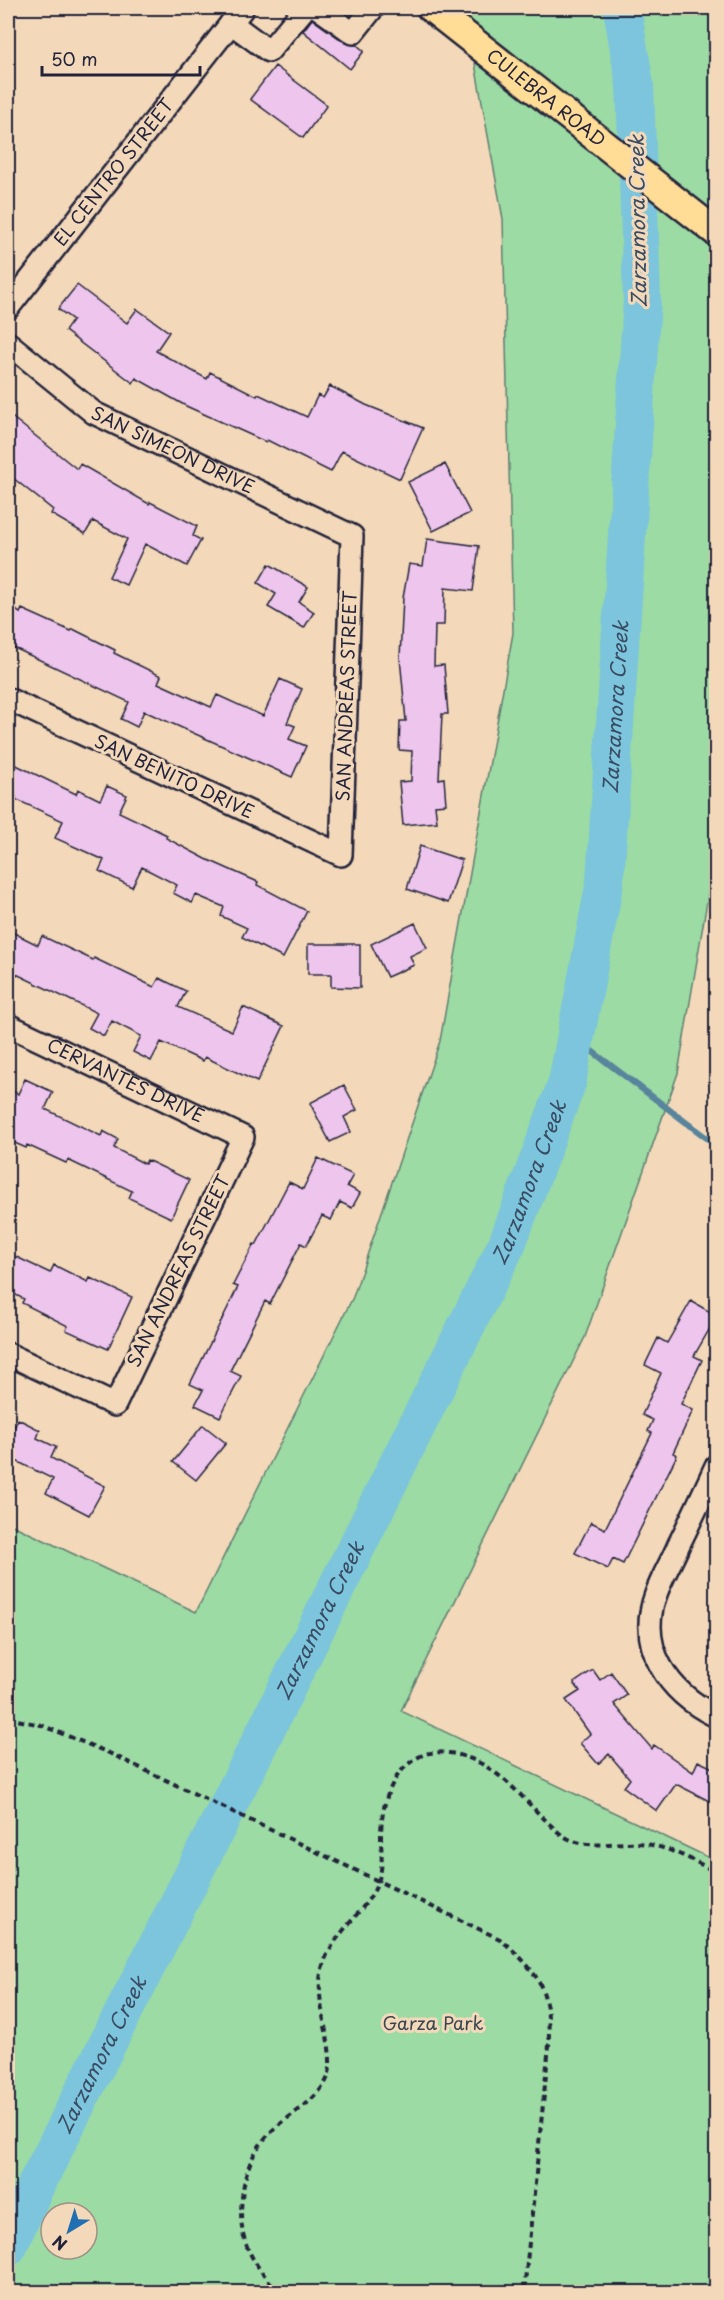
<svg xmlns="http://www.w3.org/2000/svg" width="724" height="2300" font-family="'Playpen Sans',sans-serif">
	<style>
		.green { fill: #9cdba4; stroke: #5f7e70; stroke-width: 1.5; fill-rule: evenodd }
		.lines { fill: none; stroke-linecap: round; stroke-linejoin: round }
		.stream { stroke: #58849c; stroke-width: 6 }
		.river { stroke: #7cc5dc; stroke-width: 38 }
		.building { fill: #eec5ed; stroke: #22223b; stroke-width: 1.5 }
		.minor-casing { stroke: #22223b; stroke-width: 26 }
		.major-casing { stroke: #22223b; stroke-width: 32 }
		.path { stroke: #22223b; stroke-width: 4; stroke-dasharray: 6 4.5; stroke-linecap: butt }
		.minor { stroke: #f3d9ba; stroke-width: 21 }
		.major { stroke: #ffdd96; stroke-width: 27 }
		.labels { text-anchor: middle; stroke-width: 6; stroke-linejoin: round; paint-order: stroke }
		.street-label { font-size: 18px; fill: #22223b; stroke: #f3d9ba }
		.park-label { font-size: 18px; fill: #3a4750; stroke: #f3d9ba }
		.water-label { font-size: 20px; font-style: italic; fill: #384b63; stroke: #f3d9ba }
	</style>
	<rect width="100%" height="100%" fill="#f3d9ba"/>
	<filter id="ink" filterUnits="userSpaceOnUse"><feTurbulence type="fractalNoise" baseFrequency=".0167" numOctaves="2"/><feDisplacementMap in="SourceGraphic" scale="12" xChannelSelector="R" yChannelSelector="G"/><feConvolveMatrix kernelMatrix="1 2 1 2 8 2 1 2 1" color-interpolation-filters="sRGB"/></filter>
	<g filter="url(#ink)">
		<path class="green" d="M 465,8 L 716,8 L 716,848 L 678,1073 L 585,1337 L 401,1711 L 716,1861 L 716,2292 L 8,2292 L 8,1523 L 196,1612 L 353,1297 L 440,1041 L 513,633 L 503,219 ZM 51,2213 L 87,2213 L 87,2249 L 51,2249 Z"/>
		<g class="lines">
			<path class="stream" d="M 576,1039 L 716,1145"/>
			<path class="river" id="s1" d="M 8,2247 L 36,2185 L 243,1776 L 507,1244 L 567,1083 L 605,881 L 642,300 L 635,85 L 622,8"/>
		</g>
		<path class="building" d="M 312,19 L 346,43 L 357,45 L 364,51 L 350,69 L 303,31 Z
			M 275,66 L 327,105 L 303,138 L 250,99 Z
			M 77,285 L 127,323 L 137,309 L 169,332 L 156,351 L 207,379 L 210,372 L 257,396 L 258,394 L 307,417 L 318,395 L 323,398 L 330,386 L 366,405 L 423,428 L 400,479 L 342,451 L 331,472 L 267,440 L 266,442 L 186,406 L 136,378 L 133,383 L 65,331 L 73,320 L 58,309 Z
			M 8,414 L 77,469 L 80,464 L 149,504 L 150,502 L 197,526 L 193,536 L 201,540 L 187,566 L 145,544 L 126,585 L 109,577 L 127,539 L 93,521 L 85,534 L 51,514 L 53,510 L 8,474 Z
			M 445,464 L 470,513 L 433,531 L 408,482 Z
			M 427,539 L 479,546 L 473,591 L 445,588 L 444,625 L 435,625 L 434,666 L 444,665 L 448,714 L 442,714 L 439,779 L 444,778 L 446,804 L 435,805 L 437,822 L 403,825 L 399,782 L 411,781 L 412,751 L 399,750 L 400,721 L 406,721 L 400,658 L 403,598 L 409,564 L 423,566 Z
			M 269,564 L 308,587 L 299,602 L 314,612 L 304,628 L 268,607 L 276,594 L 258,583 Z
			M 8,604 L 20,613 L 22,609 L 71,631 L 73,629 L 115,650 L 114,653 L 161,676 L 158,683 L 211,707 L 217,695 L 263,716 L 280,679 L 302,689 L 287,723 L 295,726 L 289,739 L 306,746 L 292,777 L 144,711 L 137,727 L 121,719 L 129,702 L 8,645 Z
			M 8,761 L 76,794 L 78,789 L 100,800 L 107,786 L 127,795 L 119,812 L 167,835 L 166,838 L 206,859 L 258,882 L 257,885 L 307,911 L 283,958 L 242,937 L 247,928 L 221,916 L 224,907 L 196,895 L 192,903 L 173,893 L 177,885 L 142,867 L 132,887 L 99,871 L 104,860 L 55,838 L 63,821 L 15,799 L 16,797 L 8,792 Z
			M 420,846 L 462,860 L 448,903 L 407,889 Z
			M 415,923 L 427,948 L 410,956 L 414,965 L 387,977 L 371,944 Z
			M 8,930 L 38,945 L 42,936 L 93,960 L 94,958 L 154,987 L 159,978 L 186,991 L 178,1007 L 232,1031 L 243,1007 L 284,1026 L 257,1082 L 205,1057 L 203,1061 L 161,1042 L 151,1061 L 133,1052 L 141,1036 L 112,1021 L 104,1036 L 89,1028 L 97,1013 L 8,970 Z
			M 308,944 L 360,944 L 360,988 L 331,987 L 331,974 L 308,974 Z
			M 25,1079 L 53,1092 L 45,1109 L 101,1136 L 103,1131 L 118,1139 L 114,1148 L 145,1164 L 147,1160 L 189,1180 L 171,1218 L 129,1198 L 132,1191 L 68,1160 L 66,1163 L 27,1145 L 26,1148 L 8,1140 L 8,1089 L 18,1094 Z
			M 344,1085 L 357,1110 L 344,1117 L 351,1132 L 330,1142 L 310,1103 Z
			M 318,1158 L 353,1175 L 347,1186 L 360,1193 L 352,1208 L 340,1202 L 331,1220 L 322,1216 L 306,1246 L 301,1243 L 270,1304 L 265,1301 L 230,1371 L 241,1376 L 220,1417 L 195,1405 L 203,1390 L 190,1384 L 238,1287 L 233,1285 L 254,1244 L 256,1245 L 289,1182 L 303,1189 Z
			M 8,1253 L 50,1273 L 54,1265 L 88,1282 L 90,1278 L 132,1297 L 108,1349 L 66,1330 L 68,1326 L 22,1303 L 24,1299 L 8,1291 Z
			M 691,1301 L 717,1316 L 694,1356 L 702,1360 L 681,1404 L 693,1410 L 673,1453 L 677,1455 L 623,1564 L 613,1559 L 608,1569 L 575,1553 L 591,1522 L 605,1529 L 652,1433 L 648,1431 L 653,1420 L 642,1415 L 661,1373 L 645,1365 L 658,1338 L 667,1343 Z
			M 18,1419 L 40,1430 L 37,1438 L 56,1447 L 51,1458 L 105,1486 L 89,1515 L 46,1493 L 53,1479 L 8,1457 L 8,1442 Z
			M 203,1425 L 226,1443 L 196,1480 L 173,1462 Z
			M 593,1670 L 600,1680 L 611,1672 L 627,1695 L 614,1704 L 652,1749 L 654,1745 L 693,1772 L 698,1761 L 717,1770 L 717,1805 L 676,1784 L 657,1811 L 624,1787 L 630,1779 L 609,1754 L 598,1764 L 580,1743 L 590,1734 L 566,1700 L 580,1691 L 574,1683 Z"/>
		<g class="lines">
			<defs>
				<g id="minor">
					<path d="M 318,8 L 353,33 L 373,8"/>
					<path d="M 231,23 L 269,51 L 305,8"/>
					<path id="s2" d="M 8,308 L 243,8"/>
					<path id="s3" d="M 8,343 L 94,413 L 352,536 L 341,855 L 8,699"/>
					<path id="s4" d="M 8,1025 L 243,1137 L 115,1405 L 8,1354"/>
					<path d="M 716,1466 C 704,1492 692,1518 679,1544 C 672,1561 662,1577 656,1594 C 636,1648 669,1693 716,1716"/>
				</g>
				<g id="major">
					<path id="s5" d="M 431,8 L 716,232"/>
				</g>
			</defs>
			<use href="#minor" class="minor-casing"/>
			<use href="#major" class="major-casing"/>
			<path class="path" d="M 8,1718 L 41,1725 L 109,1753 L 500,1939 C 542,1975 549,1990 549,2045 L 524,2292
				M 279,2292 C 248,2259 236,2236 243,2190 C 246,2169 254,2150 268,2135 C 287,2114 329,2097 330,2066 C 331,2039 318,2010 320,1981 C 323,1935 372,1912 380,1875 C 383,1863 381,1849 381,1837 C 381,1804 391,1768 425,1754 C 432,1752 442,1752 449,1753 C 488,1758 515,1789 541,1816 C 548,1822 555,1830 562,1835 C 588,1853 618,1839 646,1844 C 671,1848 694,1861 716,1872"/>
			<use href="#minor" class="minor"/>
			<use href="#major" class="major"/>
		</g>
	</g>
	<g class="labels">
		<g class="street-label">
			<text dy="6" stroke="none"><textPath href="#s5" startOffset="146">CULEBRA ROAD</textPath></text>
			<text dy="6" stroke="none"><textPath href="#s2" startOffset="172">EL CENTRO STREET</textPath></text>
			<text dy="6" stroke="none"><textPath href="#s3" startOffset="198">SAN SIMEON DRIVE</textPath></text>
			<text transform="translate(347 696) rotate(-88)" y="6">SAN ANDREAS STREET</text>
			<text transform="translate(174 777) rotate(25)" y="6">SAN BENITO DRIVE</text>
			<text dy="6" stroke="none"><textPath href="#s4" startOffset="130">CERVANTES DRIVE</textPath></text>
			<text transform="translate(179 1271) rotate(-64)" y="6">SAN ANDREAS STREET</text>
		</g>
		<g class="park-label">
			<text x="433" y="2030">Garza Park</text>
		</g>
		<g class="water-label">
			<text transform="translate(638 221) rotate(-91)" y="7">Zarzamora Creek</text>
			<text dy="7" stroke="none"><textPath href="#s1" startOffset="1672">Zarzamora Creek</textPath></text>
			<text dy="7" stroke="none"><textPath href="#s1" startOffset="1186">Zarzamora Creek</textPath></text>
			<text dy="7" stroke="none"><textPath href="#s1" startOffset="700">Zarzamora Creek</textPath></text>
			<text dy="7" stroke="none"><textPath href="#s1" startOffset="214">Zarzamora Creek</textPath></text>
		</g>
	</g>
	<rect width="724" height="2300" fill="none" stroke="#f3d9ba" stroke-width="30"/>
	<rect x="15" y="15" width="694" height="2270" fill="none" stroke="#22223b" stroke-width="2" filter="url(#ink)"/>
	<g transform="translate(69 2231) rotate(218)"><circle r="28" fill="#f3d9ba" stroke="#9f9087" stroke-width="1.5"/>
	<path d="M0-4.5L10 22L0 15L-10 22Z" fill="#1f6fb2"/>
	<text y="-9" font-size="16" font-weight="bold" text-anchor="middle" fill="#22223b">N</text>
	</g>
	<path d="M42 66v9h158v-9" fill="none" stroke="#22223b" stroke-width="3"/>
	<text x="51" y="66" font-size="18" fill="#22223b" stroke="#f3d9ba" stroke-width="4.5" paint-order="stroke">50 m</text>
</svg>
